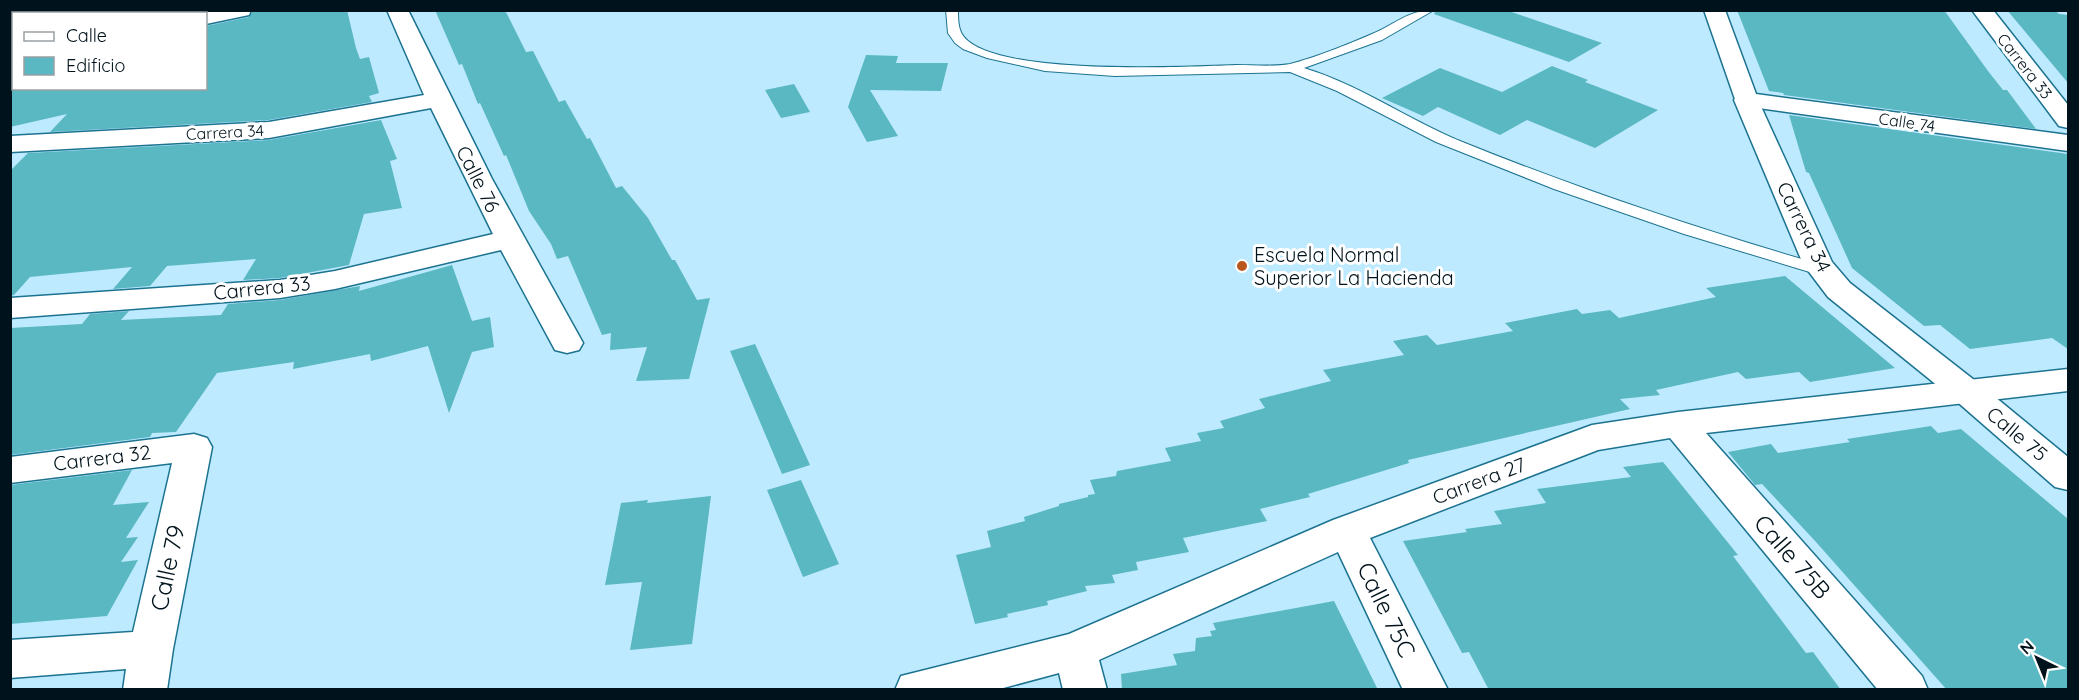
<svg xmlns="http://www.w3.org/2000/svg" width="2079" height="700" font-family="Quicksand,sans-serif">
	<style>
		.building { fill: #5ab8c3 }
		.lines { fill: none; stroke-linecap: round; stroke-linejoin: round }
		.service-casing { stroke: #1c7390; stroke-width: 2 }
		.minor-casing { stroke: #1c7390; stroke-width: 3 }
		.tertiary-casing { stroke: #1c7390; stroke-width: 3 }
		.service { fill: #fff; fill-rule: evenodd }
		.minor { fill: #fff; fill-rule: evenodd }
		.tertiary { fill: #fff; fill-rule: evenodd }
		.poi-dot { fill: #b9561d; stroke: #fff; stroke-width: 2 }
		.labels { text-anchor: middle; stroke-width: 6; stroke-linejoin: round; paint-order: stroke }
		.far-street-label { font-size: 16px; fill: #00121b; stroke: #fff }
		.street-label { font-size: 20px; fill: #00121b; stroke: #fff }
		.poi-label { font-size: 20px; fill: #00121b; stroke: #fff; text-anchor: start }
		.near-street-label { font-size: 24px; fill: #00121b; stroke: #fff }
	</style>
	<rect width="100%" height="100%" fill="#bdeafe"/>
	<path class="building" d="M 253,10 L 347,10 L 356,48 L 360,59 L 369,57 L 379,93 L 369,96 L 372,102 L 269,120 L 50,132 L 67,114 L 10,127 L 10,88 L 206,88 L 206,26 L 249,17 Z
		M 435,10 L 505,10 L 526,52 L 533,51 L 559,102 L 565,100 L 587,139 L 590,138 L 616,188 L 622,186 L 648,218 L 672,260 L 675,260 L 697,300 L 710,298 L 689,379 L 636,381 L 647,347 L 610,350 L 611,333 L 602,335 L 568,256 L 557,259 L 551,244 L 529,211 L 506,155 L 504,156 L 480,103 L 478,104 L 462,64 L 459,65 Z
		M 1436,10 L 1506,10 L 1602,43 L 1569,62 L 1434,14 Z
		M 1737,10 L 1944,10 L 1988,71 L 2003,90 L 2007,90 L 2036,129 L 1784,95 L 1783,93 L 1769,91 Z
		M 2007,10 L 2055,10 L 2059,14 L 2068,15 L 2068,83 Z
		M 866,55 L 898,56 L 896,63 L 948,63 L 941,91 L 870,90 L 898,136 L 867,142 L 848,107 Z
		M 1552,66 L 1588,80 L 1585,82 L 1658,110 L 1595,148 L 1527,120 L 1500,135 L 1438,107 L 1423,116 L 1382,98 L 1440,68 L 1502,92 Z
		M 794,84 L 810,112 L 781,118 L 765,90 Z
		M 1789,115 L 2068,154 L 2068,349 L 2052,338 L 1970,349 L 1940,325 L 1924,326 L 1852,268 L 1809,173 L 1806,172 Z
		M 381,120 L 397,159 L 390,161 L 402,208 L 364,214 L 349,265 L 280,278 L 243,280 L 256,259 L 167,266 L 150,286 L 113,289 L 132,267 L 30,277 L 14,295 L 10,296 L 10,171 L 28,153 L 269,140 Z
		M 452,265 L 472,321 L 490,317 L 494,347 L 472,352 L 449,413 L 428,346 L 371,361 L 370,354 L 293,369 L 294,362 L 217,373 L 176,432 L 152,433 L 150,437 L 10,455 L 10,328 L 82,324 L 90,314 L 129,311 L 121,320 L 221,315 L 228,304 L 280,300 L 360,286 L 359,291 Z
		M 1785,276 L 1895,368 L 1810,382 L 1799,372 L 1746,379 L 1738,372 L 1656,390 L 1660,395 L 1620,399 L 1630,409 L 1408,460 L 1409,463 L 1308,494 L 1310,497 L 1260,509 L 1267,521 L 1183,538 L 1189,552 L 1136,562 L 1138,570 L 1112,575 L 1115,583 L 1085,586 L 1087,591 L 1047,601 L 1048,605 L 1007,614 L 1008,617 L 975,624 L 956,555 L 991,547 L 987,531 L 1025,521 L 1024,517 L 1059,506 L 1059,504 L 1088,497 L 1088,495 L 1095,494 L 1090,480 L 1116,476 L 1117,471 L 1171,461 L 1165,448 L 1201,441 L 1197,433 L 1224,428 L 1220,421 L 1265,408 L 1259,399 L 1331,381 L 1323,370 L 1404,355 L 1393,341 L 1427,335 L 1437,345 L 1513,331 L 1505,323 L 1577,309 L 1582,314 L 1610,310 L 1619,318 L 1716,297 L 1706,288 Z
		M 755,344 L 810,465 L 782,474 L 730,351 Z
		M 1931,426 L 1938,433 L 1961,429 L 2068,519 L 2068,690 L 1947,690 L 1816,542 L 1762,484 L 1755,485 L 1728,452 L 1771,444 L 1778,453 L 1850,442 L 1847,439 Z
		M 1663,462 L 1738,555 L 1733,556 L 1806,653 L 1813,652 L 1841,690 L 1489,690 L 1469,652 L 1462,653 L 1403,541 L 1467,532 L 1465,529 L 1502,524 L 1494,511 L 1546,503 L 1537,489 L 1631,477 L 1623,467 Z
		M 132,470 L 113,505 L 149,502 L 126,538 L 138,537 L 121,562 L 138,560 L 107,616 L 10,624 L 10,485 Z
		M 801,480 L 839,564 L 803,577 L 767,490 Z
		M 711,496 L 692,644 L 630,650 L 642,582 L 605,585 L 621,503 L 648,500 L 647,503 Z
		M 1334,601 L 1378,690 L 1122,690 L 1121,674 L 1177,665 L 1173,654 L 1195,651 L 1196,638 L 1212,636 L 1210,631 L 1216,630 L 1213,623 Z"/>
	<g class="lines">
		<defs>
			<path id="service" d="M 946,10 L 958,10 C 958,19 958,30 964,37 C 996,76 1184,67 1236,65 C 1253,65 1273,67 1290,64 C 1314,58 1349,44 1372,34 C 1394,25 1408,10 1434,10 L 1382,40 L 1304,68 C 1360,85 1407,119 1460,141 C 1581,190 1704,231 1829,267 L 1832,271 L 1829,275 L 1823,276 L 1684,234 L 1554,189 L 1436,142 L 1337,91 L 1290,72 L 1115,76 L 1045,71 L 987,58 L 963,49 L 955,43 L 948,33 Z"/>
			<path id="minor" d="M 211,10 L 251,10 L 249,15 L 206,24 L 206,14 L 198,14 Z
				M 387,10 L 408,10 L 492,179 L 583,343 L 579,350 L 567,353 L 555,350 L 501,250 L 335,289 L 280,298 L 10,318 L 10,298 L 280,280 L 335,271 L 493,234 L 431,108 L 269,138 L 10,152 L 10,136 L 269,122 L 424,95 Z
				M 1704,10 L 1725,10 L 1756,94 L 2068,135 L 2068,151 L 1737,105 Z
				M 1972,10 L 1993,10 L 2068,105 L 2068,128 L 2059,126 Z
				M 14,53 L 14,67 L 10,68 L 10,54 Z
				M 2068,369 L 2068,391 L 1706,433 L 1922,676 L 1928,690 L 1878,690 L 1670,438 L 1598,450 L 1370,538 L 1448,690 L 1403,690 L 1338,552 L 1099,660 L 1107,690 L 1063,690 L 1059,673 L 996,690 L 895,690 L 901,676 L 1069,634 L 1333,520 L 1592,425 L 1678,412 Z
				M 194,434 L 207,438 L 212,447 L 173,649 L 167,690 L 123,690 L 126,669 L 10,678 L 10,640 L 133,632 L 172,463 L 10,483 L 10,457 Z"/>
			<path id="tertiary" d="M 1746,93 L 1755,95 L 1758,100 L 1832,262 L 1850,283 L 1978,383 L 2068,457 L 2068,490 L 2055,487 L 1954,399 L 1828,297 L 1803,264 L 1734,100 L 1737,95 Z"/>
		</defs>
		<use href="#service" class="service-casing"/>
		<use href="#minor" class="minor-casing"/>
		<use href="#tertiary" class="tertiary-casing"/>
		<use href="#service" class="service"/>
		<use href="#minor" class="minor"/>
		<use href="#tertiary" class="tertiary"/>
	</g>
	<circle class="poi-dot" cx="1242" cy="266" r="6"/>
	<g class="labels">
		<g class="far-street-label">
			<text transform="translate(2025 66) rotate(52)" y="6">Carrera 33</text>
			<text transform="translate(1907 122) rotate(8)" y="6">Calle 74</text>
			<text transform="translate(225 132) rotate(-3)" y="6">Carrera 34</text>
		</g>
		<g class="street-label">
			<text transform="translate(478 179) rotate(63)" y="7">Calle 76</text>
			<text transform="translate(1804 227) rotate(64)" y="7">Carrera 34</text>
			<text transform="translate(262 288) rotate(-6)" y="7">Carrera 33</text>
			<text transform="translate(2017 434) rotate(40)" y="7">Calle 75</text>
			<text transform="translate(102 458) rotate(-7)" y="7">Carrera 32</text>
			<text transform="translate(1479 481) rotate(-21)" y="7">Carrera 27</text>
		</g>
		<g class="poi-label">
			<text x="1254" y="262">Escuela Normal<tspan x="1254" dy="23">Superior La Hacienda</tspan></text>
		</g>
		<g class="near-street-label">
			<text transform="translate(1792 557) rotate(49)" y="8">Calle 75B</text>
			<text transform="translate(168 568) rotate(-78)" y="8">Calle 79</text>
			<text transform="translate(1386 610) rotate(64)" y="8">Calle 75C</text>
		</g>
	</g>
	<rect width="2079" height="700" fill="none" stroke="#00121b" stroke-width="24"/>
	<rect x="12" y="12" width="195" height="78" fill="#ffffff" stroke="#99a0a4" stroke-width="1.5"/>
	<rect x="24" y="32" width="30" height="9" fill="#ffffff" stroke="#99a0a4" stroke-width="1.5"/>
	<text x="66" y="42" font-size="18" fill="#00121b">Calle</text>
	<rect x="24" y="57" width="30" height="18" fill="#5ab8c3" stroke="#99a0a4" stroke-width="1.5"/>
	<text x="66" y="72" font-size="18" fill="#00121b">Edificio</text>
	<g transform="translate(2037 658) rotate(317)" stroke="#ffffff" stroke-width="4.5" paint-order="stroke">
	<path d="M0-4.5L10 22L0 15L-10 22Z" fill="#00121b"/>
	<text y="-9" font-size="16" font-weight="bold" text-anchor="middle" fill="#00121b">N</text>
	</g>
</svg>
